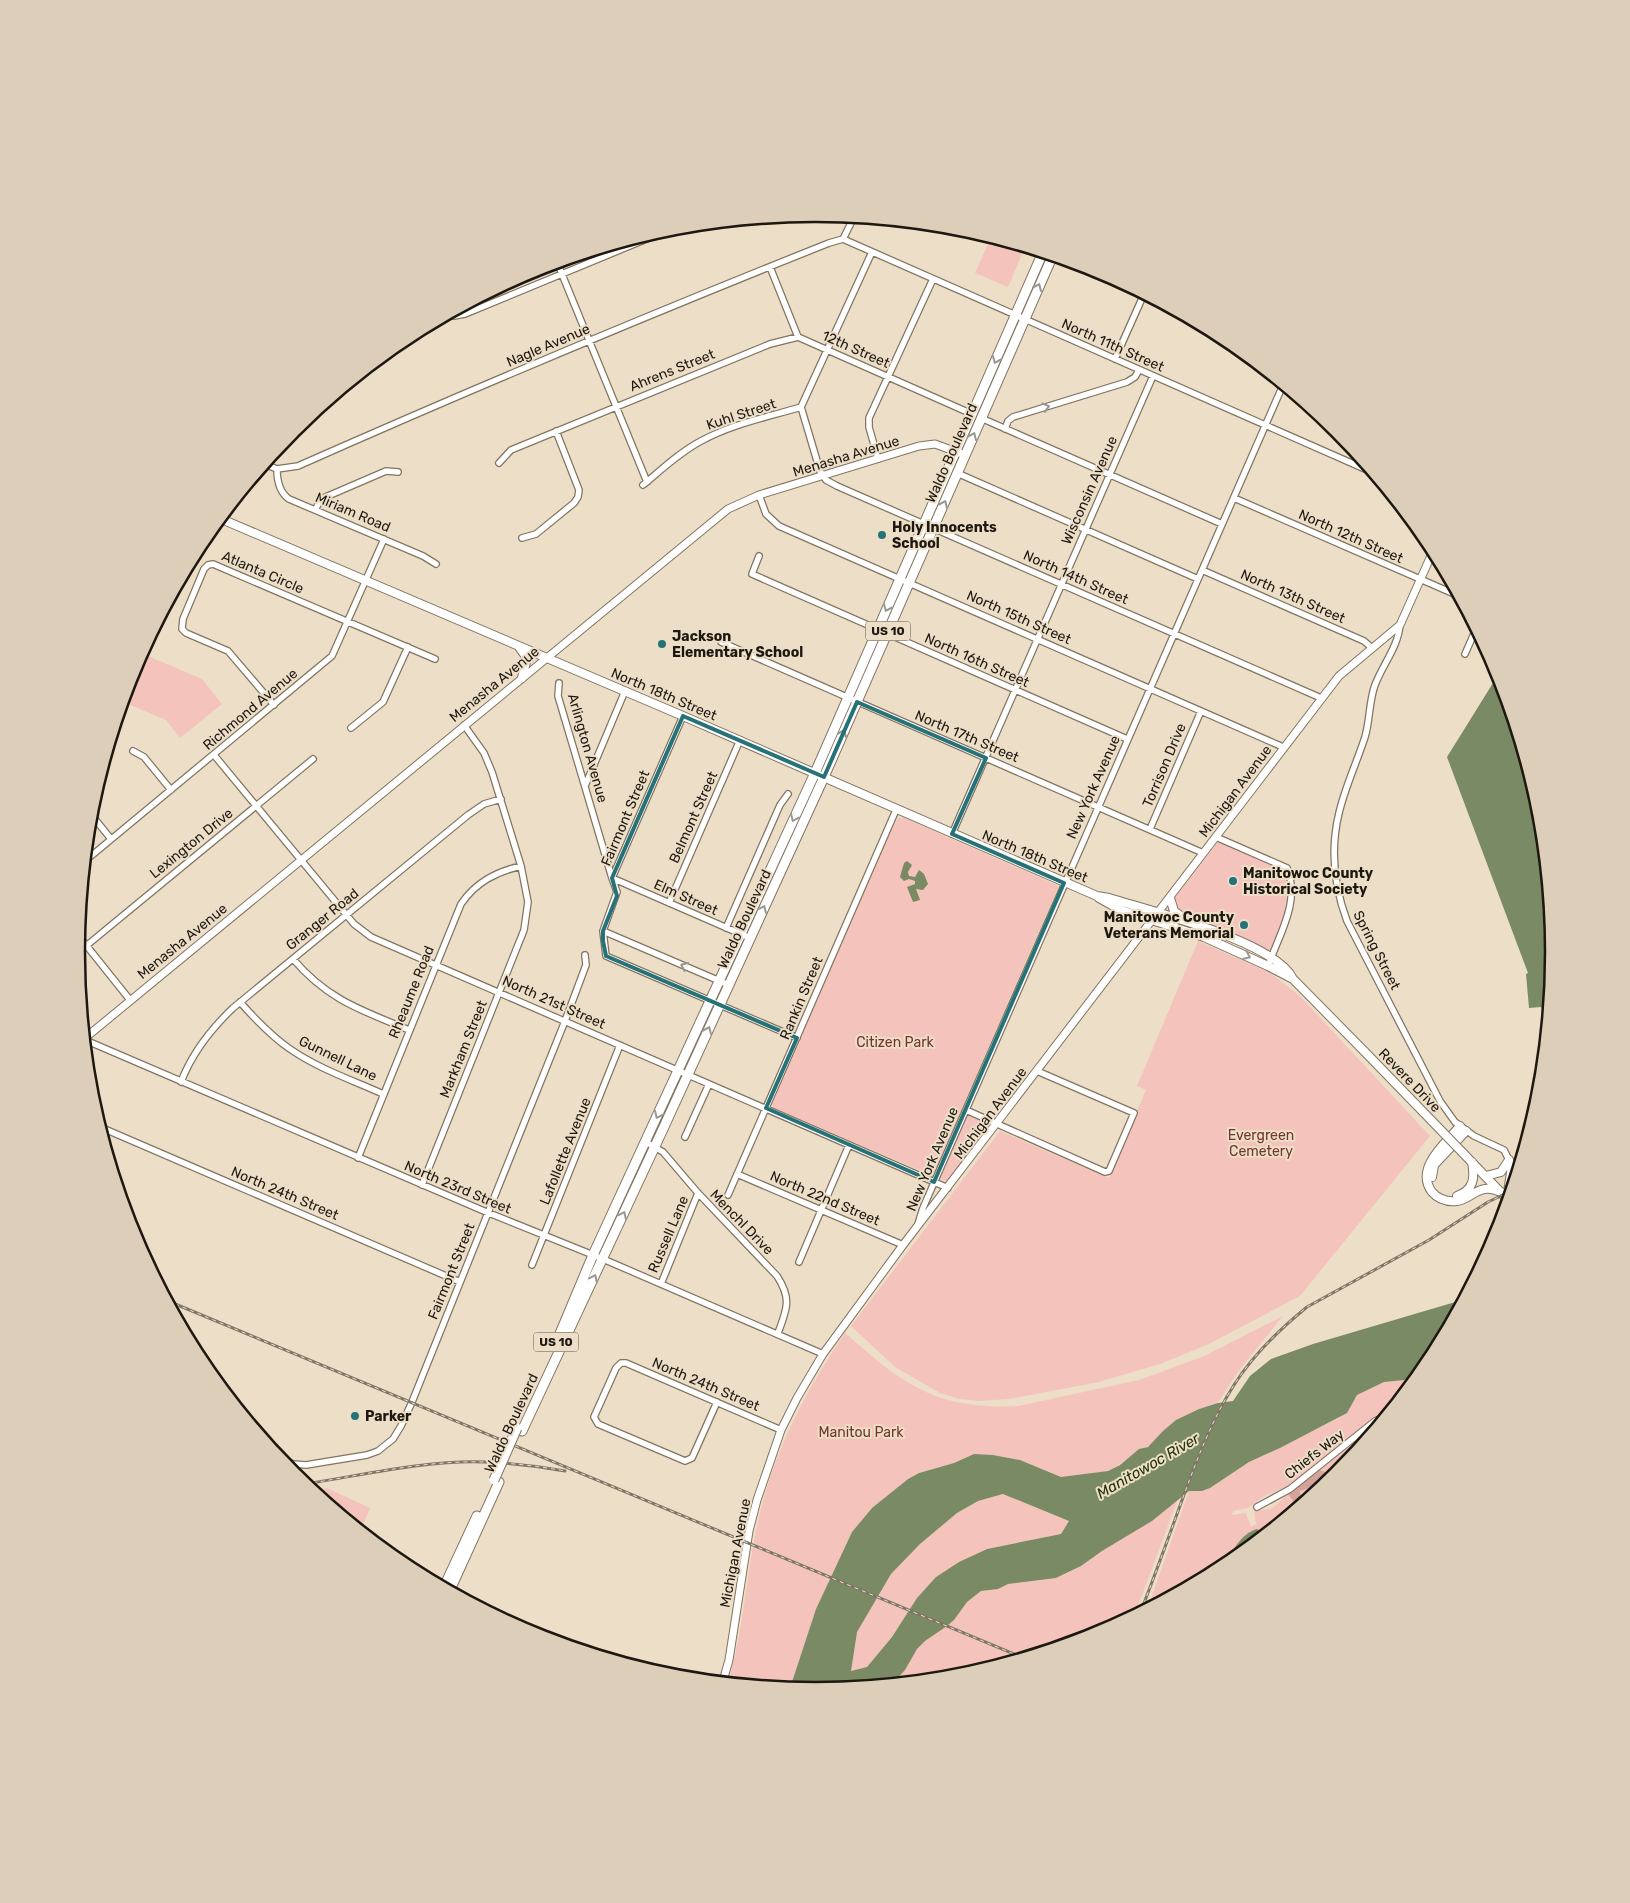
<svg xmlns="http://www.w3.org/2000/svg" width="1630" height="1903" font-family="Rubik,sans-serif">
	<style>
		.green { fill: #f4c4bc }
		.forest { fill: #d4a39a }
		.water { fill: #798a64; fill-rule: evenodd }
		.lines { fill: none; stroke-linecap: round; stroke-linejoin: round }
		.minor-casing { stroke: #827561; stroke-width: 8 }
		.tertiary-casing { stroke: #827561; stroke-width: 9 }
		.secondary-casing { stroke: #827561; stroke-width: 10 }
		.primary-casing { stroke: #827561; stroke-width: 11 }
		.minor { stroke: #fff; stroke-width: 5.5 }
		.tertiary { stroke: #fff; stroke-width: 7 }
		.secondary { stroke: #fff; stroke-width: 8 }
		.primary { stroke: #fff; stroke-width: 9 }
		.rail-casing { stroke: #807668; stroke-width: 3 }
		.rail { stroke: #eddec8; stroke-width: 1; stroke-dasharray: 4; stroke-linecap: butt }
		.secondary-bridge-casing { stroke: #827561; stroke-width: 10; stroke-linecap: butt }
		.primary-bridge-casing { stroke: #827561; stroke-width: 11; stroke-linecap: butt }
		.secondary-bridge { stroke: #fff; stroke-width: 8 }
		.primary-bridge { stroke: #fff; stroke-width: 9 }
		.oneway { stroke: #999793 }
		.marked { fill: none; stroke: #277276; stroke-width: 4; stroke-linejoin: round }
		.poi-dot { fill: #277276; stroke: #eddec8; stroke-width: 2 }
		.labels { text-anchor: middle; stroke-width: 4; stroke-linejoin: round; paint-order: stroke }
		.shield { fill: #eddec8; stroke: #5b5347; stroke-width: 1 }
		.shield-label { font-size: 12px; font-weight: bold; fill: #1d1810 }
		.street-label { font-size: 14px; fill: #1d1810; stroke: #eddec8 }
		.poi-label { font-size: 14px; font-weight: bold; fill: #1d1810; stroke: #eddec8; text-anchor: start }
		.park-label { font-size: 14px; fill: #73352c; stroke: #eddec8 }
		.water-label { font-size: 15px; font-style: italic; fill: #233304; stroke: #eddec8 }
		.rim { fill: none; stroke: #1d1810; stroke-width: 2.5 }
	</style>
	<rect width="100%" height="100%" fill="#eddec8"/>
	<path class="green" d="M 991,237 L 1025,247 L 1008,287 L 975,273 Z
		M 141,653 L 202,679 L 222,704 L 180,738 L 166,720 L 123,702 L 133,669 Z
		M 902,817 L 1057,885 L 1058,888 L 963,1106 L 994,1121 L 947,1182 L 773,1108 L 772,1104 L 891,831 L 898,818 Z
		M 1218,842 L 1279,868 L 1284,872 C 1290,894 1284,931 1270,950 L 1265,950 L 1177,911 L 1173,901 L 1175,898 Z
		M 1198,941 L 1269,972 L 1300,996 L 1430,1136 L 1300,1296 L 1209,1344 L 1160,1364 L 1099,1382 L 1009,1399 L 979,1401 L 959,1399 L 940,1393 L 895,1367 L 851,1326 L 1000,1131 L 1109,1178 L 1146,1090 L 1137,1086 Z
		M 1283,1316 L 1237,1373 L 1218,1403 L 1199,1409 L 1172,1423 L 1151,1445 L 1143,1448 L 1111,1470 L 1077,1476 L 1061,1477 L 1020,1460 L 993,1455 L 974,1454 L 954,1463 L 919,1473 L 908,1479 L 872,1508 L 852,1532 L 816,1609 L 790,1688 L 728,1682 C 744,1630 746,1574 758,1521 C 773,1453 806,1390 845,1333 C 904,1385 936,1410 1018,1406 L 1139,1380 L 1202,1357 Z
		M 1421,1372 L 1389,1411 L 1376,1415 L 1291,1485 L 1266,1495 L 1248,1508 L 1233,1511 L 1232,1515 L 1246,1513 L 1251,1527 L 1256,1524 L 1254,1511 C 1273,1509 1273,1509 1285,1496 L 1380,1423 L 1337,1474 L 1225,1566 L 1148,1607 L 1189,1491 L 1202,1491 L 1210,1488 L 1249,1462 L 1339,1418 L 1357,1395 L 1384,1382 L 1405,1380 Z
		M 327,1488 L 370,1508 L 361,1530 L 314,1491 Z
		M 1003,1494 L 1069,1521 L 1061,1534 L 987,1549 L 959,1562 L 936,1577 L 917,1598 L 892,1637 L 867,1667 L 851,1671 L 856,1632 L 891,1574 L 920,1544 L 957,1513 L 978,1501 Z
		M 1178,1499 L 1135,1614 L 1097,1634 L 959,1676 L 894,1682 L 905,1670 L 917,1649 L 925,1641 L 947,1626 L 954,1620 L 967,1602 L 981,1591 L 998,1589 L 1008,1584 L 1056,1578 L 1066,1574 L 1081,1566 L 1102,1551 L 1152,1521 Z"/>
	<path class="forest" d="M 1319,1470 L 1325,1472 L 1326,1474 C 1318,1481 1310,1489 1300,1491 L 1300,1494 L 1304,1497 L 1305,1500 L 1298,1506 L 1288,1494 Z"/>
	<path class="water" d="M 1500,677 L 1540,813 L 1554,952 L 1547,1016 L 1541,1007 L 1529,1008 L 1526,974 L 1528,973 L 1447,757 L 1493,683 Z
		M 907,861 L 912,865 L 908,872 L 909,876 L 915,877 L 919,870 L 924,874 L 928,884 L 923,890 L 916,889 L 920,900 L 913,902 L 907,887 L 915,884 L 915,881 L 909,879 L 904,881 L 900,877 L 904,863 Z
		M 1462,1300 L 1429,1362 L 1421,1372 L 1405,1380 L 1384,1382 L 1357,1395 L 1347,1413 L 1280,1448 L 1249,1462 L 1210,1488 L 1202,1491 L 1189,1491 L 1152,1521 L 1102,1551 L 1081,1566 L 1056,1578 L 1008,1584 L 998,1589 L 981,1591 L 967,1602 L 954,1620 L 947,1626 L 925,1641 L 917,1649 L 905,1670 L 894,1682 L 815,1690 L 790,1688 L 816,1609 L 852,1532 L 872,1508 L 908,1479 L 919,1473 L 954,1463 L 974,1454 L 993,1455 L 1020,1460 L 1061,1477 L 1108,1471 L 1120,1465 L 1139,1449 L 1148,1447 L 1163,1431 L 1176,1420 L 1199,1409 L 1218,1403 L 1233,1401 L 1250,1376 L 1271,1359 L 1313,1344 ZM 1003,1494 L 1069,1521 L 1061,1534 L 987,1549 L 959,1562 L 936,1577 L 917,1598 L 892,1637 L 867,1667 L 851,1671 L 857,1632 L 891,1574 L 920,1544 L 957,1513 L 978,1501 Z
		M 1257,1529 L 1262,1533 L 1258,1539 L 1224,1567 C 1232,1552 1240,1534 1257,1529 Z"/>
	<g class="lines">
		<defs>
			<path id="minor" d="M 843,239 L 1374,473
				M 843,239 L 854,217
				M 872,252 L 801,407 L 820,471 L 826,480 L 837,486 L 1321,698
				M 557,262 L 647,482
				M 770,267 L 798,337 L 972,414
				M 451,313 L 454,316 L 465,314 L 678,226
				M 1115,359 L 1144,294
				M 981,418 L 1222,524
				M 1005,429 L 1008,421 L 1013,417 L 1127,382 L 1135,377 L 1139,370
				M 878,459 L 869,427 L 869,418 L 933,279
				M 499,463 L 511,450 L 770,344 L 798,337
				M 264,464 L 277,469 L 298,466 C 474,388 651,314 829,243 L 843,239
				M 277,469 C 277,480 279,492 289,499 L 423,556 L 436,564
				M 957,473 L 1198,579
				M 643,485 C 661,470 680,452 701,441 C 732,424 768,417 801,407
				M 759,495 L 766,514 L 779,526 L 1283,747
				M 1234,498 L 1459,596
				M 315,510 L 321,499 L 386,471 L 398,472
				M 522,538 L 536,534 L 574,503 L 578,497 L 579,490 L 556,431
				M 759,556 L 752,574 L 1127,739
				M 1202,570 L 1364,641 L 1372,648
				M 1400,625 C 1398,647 1383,664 1375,685 C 1369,701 1370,720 1365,737 C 1357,762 1345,787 1339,813 C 1330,850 1334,886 1347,921 L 1440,1101 L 1455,1122 L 1474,1136 L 1504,1150 L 1509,1160
				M 721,642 L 1203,853
				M 1465,654 L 1476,629
				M 559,683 L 558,696 L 612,878 L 750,938
				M 274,705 L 228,651 L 186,633 L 182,629 L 183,619 L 204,569 L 208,565 L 213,564 L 435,659
				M 683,716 L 612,878 L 617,892 L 603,931 L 606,956 L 797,1038
				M 351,728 L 383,702 L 408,647
				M 133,751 L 144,757 L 171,790
				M 214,755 L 354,924 L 371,937 L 948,1188
				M 585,786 L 625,691
				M 90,813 L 111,839
				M 1150,829 L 1201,711
				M 952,834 L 1153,376
				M 1216,837 L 1287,868 C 1300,901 1281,931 1270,961
				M 85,861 L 332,656 L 384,539
				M 669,903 L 740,740
				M 726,928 L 780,805 L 788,794
				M 603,931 L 729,985
				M 78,935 L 130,1000
				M 86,946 L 313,759
				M 293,959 C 328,1000 361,1010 409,1030
				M 240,1002 C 255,1019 271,1036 290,1049 C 319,1069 352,1080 383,1094
				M 85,1040 L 484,1211 L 603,1259 L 823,1354
				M 181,1082 C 192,1053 210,1030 233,1008 L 468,815 L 484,804 L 501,799
				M 966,1110 L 1105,1172 L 1109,1171 L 1134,1113 L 1037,1071
				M 100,1127 L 460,1282
				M 685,1137 L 709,1084
				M 646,1142 L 663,1152 L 698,1193 L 777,1276 C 792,1299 787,1309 778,1333
				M 358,1158 L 461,904 C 476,882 496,872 521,866
				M 737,1174 L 903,1245
				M 422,1185 L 524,930 L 528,902 L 521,866 L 492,772 L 484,753 L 464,725
				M 728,1195 L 896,810
				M 918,1224 L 923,1208 L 1283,385
				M 799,1262 L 849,1145
				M 532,1265 L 620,1045
				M 661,1284 L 698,1193
				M 717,1402 L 692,1458 L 685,1461 L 598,1424 L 594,1417 L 616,1368 L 621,1363 L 626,1363 L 781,1430
				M 281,1459 L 293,1464 L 306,1465 L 367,1455 L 378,1451 L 393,1439 L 401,1426 L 412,1402 L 565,1021 L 586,965 L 585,955
				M 1257,1507 L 1290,1489 L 1375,1421 L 1385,1416"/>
			<path id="tertiary" d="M 85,1038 L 728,509 L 759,495 L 919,446 L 935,444 L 965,455
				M 723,1681 L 729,1660 L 749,1531 L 757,1500 L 781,1430 L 797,1398 L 823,1354 L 903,1245 L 1339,676 L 1400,625 L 1434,549"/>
			<path id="secondary" d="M 219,518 L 683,716 L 1097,896 L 1109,898 C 1150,911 1275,941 1293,979 L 1365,1052
				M 519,647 L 527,658 L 522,678
				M 1099,898 L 1121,910 L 1204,937 L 1268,966 L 1293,979
				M 1170,898 L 1174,911 L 1185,919
				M 1460,1126 C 1446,1143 1414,1168 1432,1192 C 1438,1199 1447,1202 1457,1201 C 1467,1200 1475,1190 1485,1189 C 1490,1188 1496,1190 1501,1192
				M 1462,1152 L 1508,1200
				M 1486,1176 L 1501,1172 L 1509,1160
				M 1432,1177 L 1434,1165 L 1466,1131
				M 1457,1196 C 1474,1190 1475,1178 1472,1162
				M 1507,1199 L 1512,1166 L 1509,1160"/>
			<path id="primary" d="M 559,1336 L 593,1255 L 815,773 L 1043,252
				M 522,1431 L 663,1129 L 824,777 L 1053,255
				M 444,1587 L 477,1516
				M 450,1590 L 499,1482"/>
		</defs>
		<use href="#minor" class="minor-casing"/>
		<use href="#tertiary" class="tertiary-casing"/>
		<use href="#secondary" class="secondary-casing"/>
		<use href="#primary" class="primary-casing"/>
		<use href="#minor" class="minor"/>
		<use href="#tertiary" class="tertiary"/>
		<use href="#secondary" class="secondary"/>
		<use href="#primary" class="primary"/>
		<defs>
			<path id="rail" d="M 168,1301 L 1021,1657
				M 305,1484 C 364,1475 425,1460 484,1462 C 511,1463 538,1466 565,1471
				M 1141,1611 C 1155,1575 1168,1539 1181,1503 C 1196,1462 1211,1421 1234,1385 C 1253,1355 1280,1329 1307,1307 L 1429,1240 L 1488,1202 L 1511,1191"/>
		</defs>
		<use href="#rail" class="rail-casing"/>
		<use href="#rail" class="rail"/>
		<defs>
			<path id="secondary-bridge" d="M 1365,1052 L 1462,1152"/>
			<path id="primary-bridge" d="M 494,1480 L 517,1428"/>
		</defs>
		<use href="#secondary-bridge" class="secondary-bridge-casing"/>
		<use href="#primary-bridge" class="primary-bridge-casing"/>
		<use href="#secondary-bridge" class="secondary-bridge"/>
		<use href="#primary-bridge" class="primary-bridge"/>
	</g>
	<defs><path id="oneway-chevron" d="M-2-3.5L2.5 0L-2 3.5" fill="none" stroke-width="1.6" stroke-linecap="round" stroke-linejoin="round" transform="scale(1.25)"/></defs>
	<g class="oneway">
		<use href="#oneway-chevron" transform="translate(1038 287) rotate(-66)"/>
		<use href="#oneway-chevron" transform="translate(996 360) rotate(114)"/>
		<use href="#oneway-chevron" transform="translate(1046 407) rotate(-17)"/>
		<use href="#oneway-chevron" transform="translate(973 436) rotate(-66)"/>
		<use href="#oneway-chevron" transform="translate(944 504) rotate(-66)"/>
		<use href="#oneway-chevron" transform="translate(887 608) rotate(114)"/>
		<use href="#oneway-chevron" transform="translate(843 733) rotate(-66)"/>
		<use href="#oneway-chevron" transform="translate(794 818) rotate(115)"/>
		<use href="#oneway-chevron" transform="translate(763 909) rotate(-65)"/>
		<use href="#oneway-chevron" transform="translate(1247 956) rotate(24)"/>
		<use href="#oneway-chevron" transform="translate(684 966) rotate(-157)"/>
		<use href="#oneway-chevron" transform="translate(708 1030) rotate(-66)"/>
		<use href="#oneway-chevron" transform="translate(658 1115) rotate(115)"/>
		<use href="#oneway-chevron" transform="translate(623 1215) rotate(-65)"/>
		<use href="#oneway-chevron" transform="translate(594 1278) rotate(-64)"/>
	</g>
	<path class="marked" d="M 857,702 L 986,758 L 952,834 L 1064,883 L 934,1182 L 766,1108 L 797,1038 L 606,956 L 603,941 L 603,931 L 617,896 L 612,878 L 683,716 L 824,777 Z"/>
	<g class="poi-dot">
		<circle cx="882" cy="535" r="5"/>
		<circle cx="662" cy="644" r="5"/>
		<circle cx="1233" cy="881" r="5"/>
		<circle cx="1244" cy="925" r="5"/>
		<circle cx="355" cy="1416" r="5"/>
	</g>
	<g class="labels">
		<g class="shield">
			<rect x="865.5" y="621.5" width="45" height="19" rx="4"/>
			<rect x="533.5" y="1332.5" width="45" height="19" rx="4"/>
		</g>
		<g class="shield-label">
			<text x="888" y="635">US 10</text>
			<text x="556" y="1346">US 10</text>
		</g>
		<g class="street-label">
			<text transform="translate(548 345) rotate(-23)" y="5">Nagle Avenue</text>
			<text transform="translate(1113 345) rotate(24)" y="5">North 11th Street</text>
			<text transform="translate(856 349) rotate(24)" y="5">12th Street</text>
			<text transform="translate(672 370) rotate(-22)" y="5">Ahrens Street</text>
			<text transform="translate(741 414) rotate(-18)" y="5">Kuhl Street</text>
			<text transform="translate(951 453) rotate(-66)" y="5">Waldo Boulevard</text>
			<text transform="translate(846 456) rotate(-17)" y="5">Menasha Avenue</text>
			<text transform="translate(1089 490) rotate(-66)" y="5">Wisconsin Avenue</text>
			<text transform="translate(353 512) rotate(23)" y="5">Miriam Road</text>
			<text transform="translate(1351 536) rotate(24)" y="5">North 12th Street</text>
			<text transform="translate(263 572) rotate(23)" y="5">Atlanta Circle</text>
			<text transform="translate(1076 577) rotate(24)" y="5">North 14th Street</text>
			<text transform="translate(1293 596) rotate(24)" y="5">North 13th Street</text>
			<text transform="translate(1019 617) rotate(24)" y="5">North 15th Street</text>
			<text transform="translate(977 660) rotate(24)" y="5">North 16th Street</text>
			<text transform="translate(494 684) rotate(-39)" y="5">Menasha Avenue</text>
			<text transform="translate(664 694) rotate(23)" y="5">North 18th Street</text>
			<text transform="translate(250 709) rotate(-40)" y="5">Richmond Avenue</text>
			<text transform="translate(967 736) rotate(23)" y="5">North 17th Street</text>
			<text transform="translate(588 748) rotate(74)" y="5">Arlington Avenue</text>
			<text transform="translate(1164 765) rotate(-67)" y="5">Torrison Drive</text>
			<text transform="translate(1093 787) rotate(-66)" y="5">New York Avenue</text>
			<text transform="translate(1235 791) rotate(-53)" y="5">Michigan Avenue</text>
			<text transform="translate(693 817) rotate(-66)" y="5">Belmont Street</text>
			<text transform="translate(625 818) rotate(-67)" y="5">Fairmont Street</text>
			<text transform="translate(191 843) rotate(-39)" y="5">Lexington Drive</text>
			<text transform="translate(1035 856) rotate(23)" y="5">North 18th Street</text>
			<text transform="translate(686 897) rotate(24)" y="5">Elm Street</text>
			<text transform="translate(322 919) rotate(-39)" y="5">Granger Road</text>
			<text transform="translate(744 919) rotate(-65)" y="5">Waldo Boulevard</text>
			<text transform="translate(182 941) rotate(-39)" y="5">Menasha Avenue</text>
			<text transform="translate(1377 950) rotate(63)" y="5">Spring Street</text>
			<text transform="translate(411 992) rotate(-68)" y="5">Rheaume Road</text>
			<text transform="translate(801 998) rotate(-67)" y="5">Rankin Street</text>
			<text transform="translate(554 1002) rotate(24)" y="5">North 21st Street</text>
			<text transform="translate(463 1049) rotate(-68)" y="5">Markham Street</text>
			<text transform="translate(338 1058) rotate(26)" y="5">Gunnell Lane</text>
			<text transform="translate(1410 1080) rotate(46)" y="5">Revere Drive</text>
			<text transform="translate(990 1113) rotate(-53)" y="5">Michigan Avenue</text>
			<text transform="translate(565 1151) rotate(-68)" y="5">Lafollette Avenue</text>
			<text transform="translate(932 1159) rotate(-67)" y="5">New York Avenue</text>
			<text transform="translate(458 1187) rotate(23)" y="5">North 23rd Street</text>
			<text transform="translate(285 1193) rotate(23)" y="5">North 24th Street</text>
			<text transform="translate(825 1198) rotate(23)" y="5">North 22nd Street</text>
			<text transform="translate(742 1222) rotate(46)" y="5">Menchl Drive</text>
			<text transform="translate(668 1234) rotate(-67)" y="5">Russell Lane</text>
			<text transform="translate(451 1271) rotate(-68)" y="5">Fairmont Street</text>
			<text transform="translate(706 1384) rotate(23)" y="5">North 24th Street</text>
			<text transform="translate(511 1423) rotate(-65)" y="5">Waldo Boulevard</text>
			<text transform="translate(1314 1454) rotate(-38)" y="5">Chiefs Way</text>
			<text transform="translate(735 1553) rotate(-79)" y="5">Michigan Avenue</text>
		</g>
		<g class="poi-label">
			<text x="892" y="532">Holy Innocents<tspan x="892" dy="16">School</tspan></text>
			<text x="672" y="641">Jackson<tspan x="672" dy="16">Elementary School</tspan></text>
			<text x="1243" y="878">Manitowoc County<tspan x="1243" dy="16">Historical Society</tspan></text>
			<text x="1234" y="922" text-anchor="end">Manitowoc County<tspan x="1234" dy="16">Veterans Memorial</tspan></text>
			<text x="365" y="1421">Parker</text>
		</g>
		<g class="park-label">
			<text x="895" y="1047">Citizen Park</text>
			<text x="1261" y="1140">Evergreen<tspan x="1261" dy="16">Cemetery</tspan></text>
			<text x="861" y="1437">Manitou Park</text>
		</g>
		<g class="water-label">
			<text transform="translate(1148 1466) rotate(-30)" y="5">Manitowoc River</text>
		</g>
	</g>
	<path d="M0 0H1630V1903H0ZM85 952a730 730 0 1 1 1460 0a730 730 0 1 1-1460 0Z" fill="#dcceb9" fill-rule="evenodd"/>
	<path class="rim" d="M85 952a730 730 0 1 1 1460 0a730 730 0 1 1-1460 0Z"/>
</svg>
